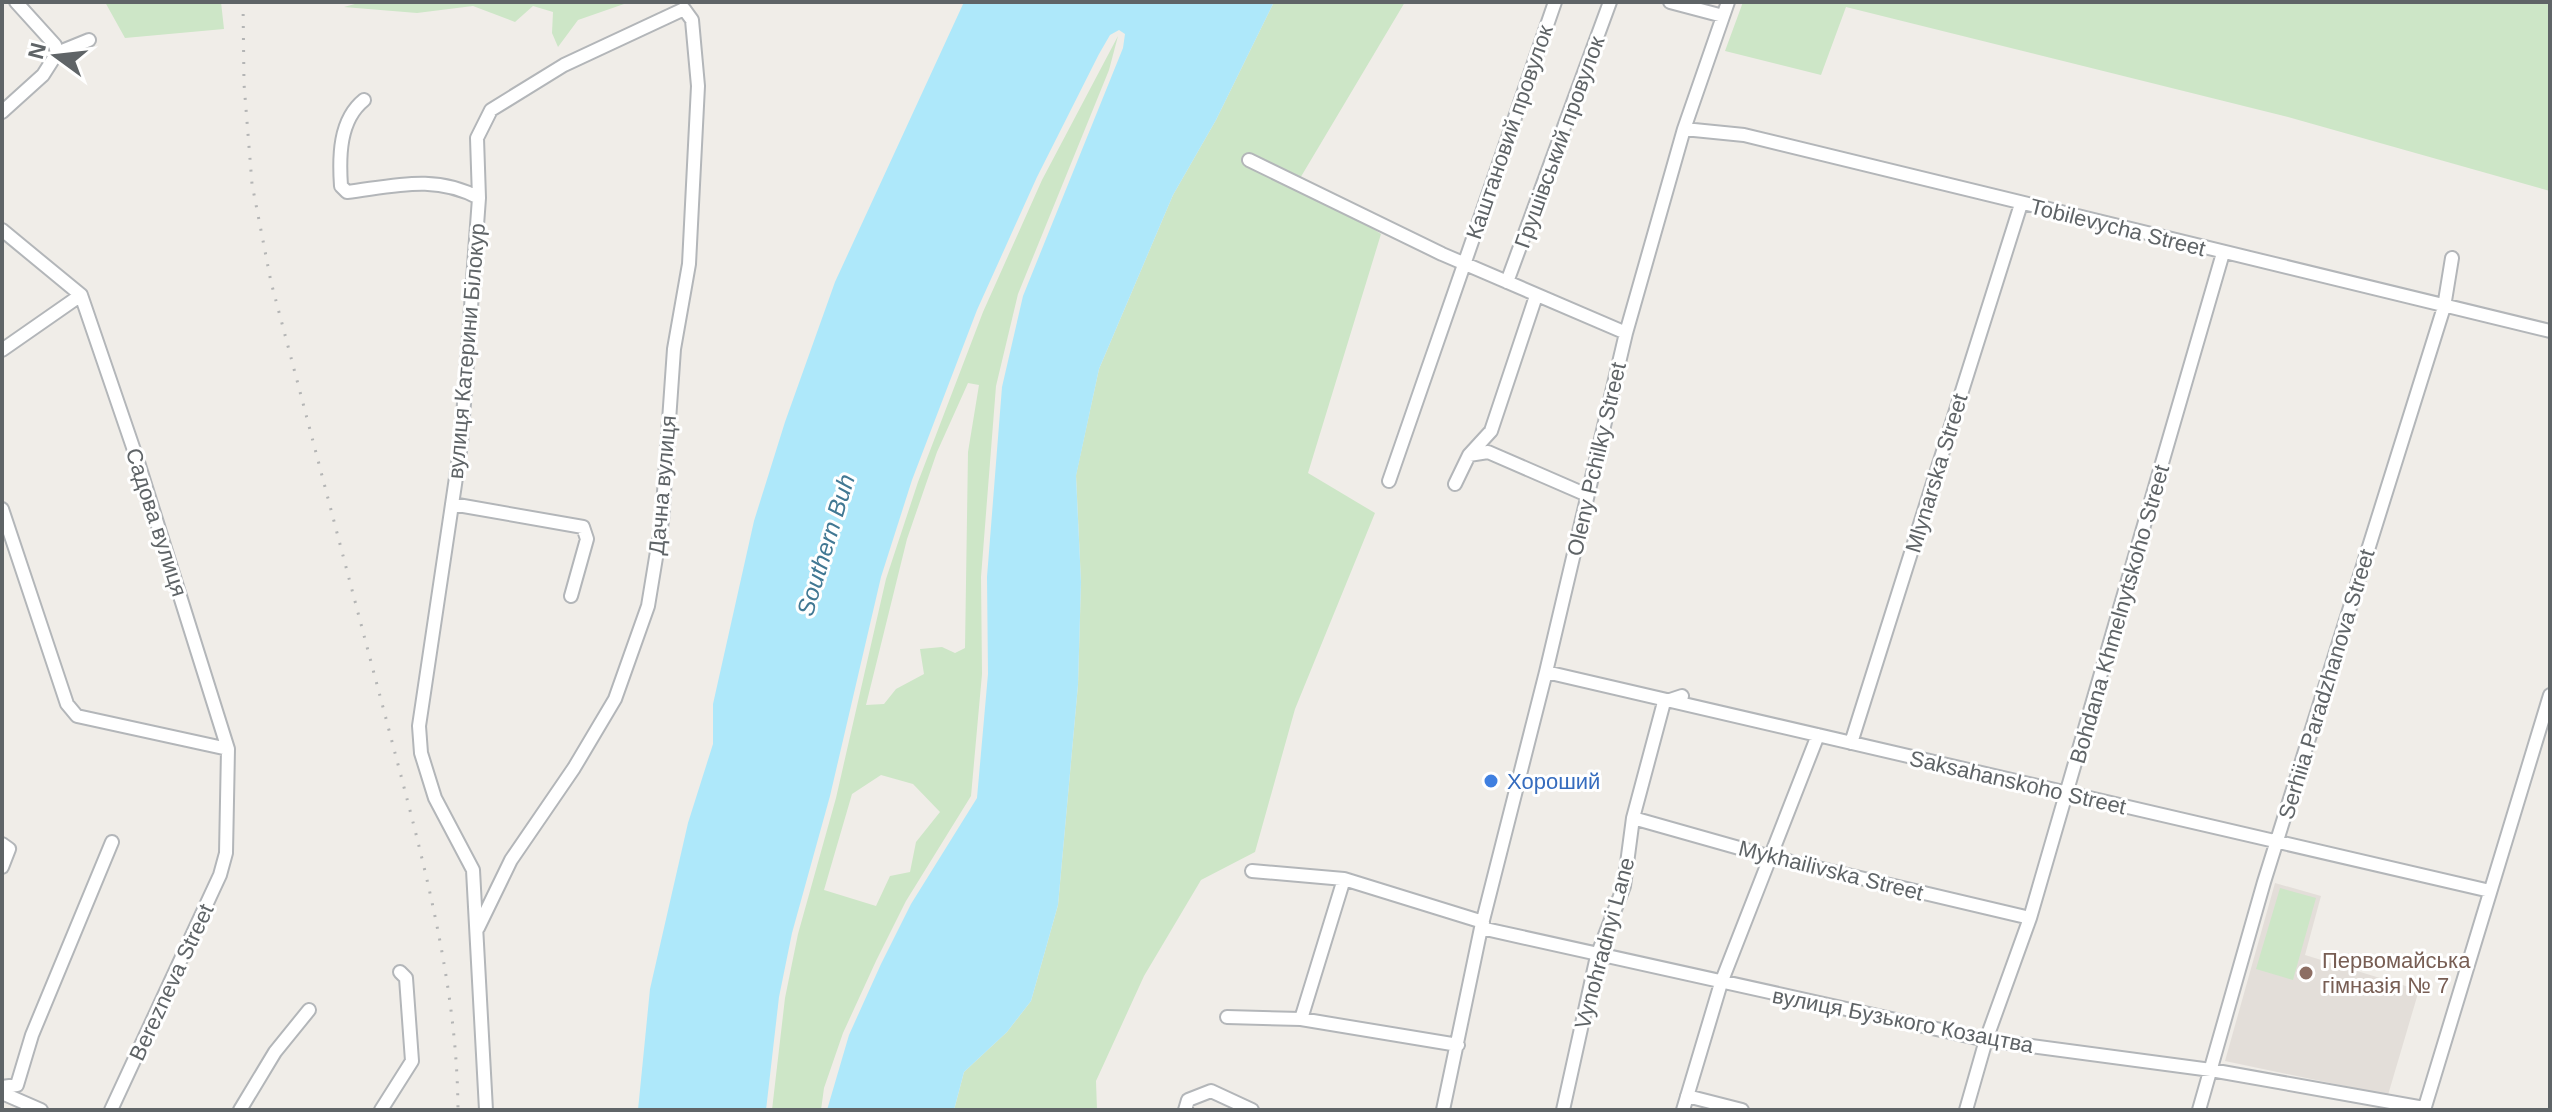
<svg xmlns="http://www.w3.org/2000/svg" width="2552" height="1112" font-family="Helvetica,sans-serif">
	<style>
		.education { fill: #e3ded9 }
		.green { fill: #cde6c7; fill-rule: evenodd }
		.water { fill: #aee8fa }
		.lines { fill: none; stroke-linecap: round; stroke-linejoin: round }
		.minor-casing { stroke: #b3b6b9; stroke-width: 16 }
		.minor { stroke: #fff; stroke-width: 12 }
		.rail { stroke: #b4b5b5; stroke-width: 3; stroke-dasharray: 2 10; stroke-linecap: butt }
		.shop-dot { fill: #3f7fe0; stroke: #fff; stroke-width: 3 }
		.education-dot { fill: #8d6e63; stroke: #fff; stroke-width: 3 }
		.labels { text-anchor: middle; stroke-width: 6; stroke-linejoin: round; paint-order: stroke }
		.street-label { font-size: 22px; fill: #5f6467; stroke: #fff }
		.shop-label { font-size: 22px; fill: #366cbe; stroke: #fff; text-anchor: start }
		.education-label { font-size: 22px; fill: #785e54; stroke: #fff; text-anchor: start }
		.water-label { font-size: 24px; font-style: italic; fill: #417893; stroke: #fff }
	</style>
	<rect width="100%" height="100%" fill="#f0ede8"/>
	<path class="education" d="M 2275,883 L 2321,896 L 2305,955 L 2419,990 L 2388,1095 L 2225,1061 Z"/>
	<path class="green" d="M 105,2 L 221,2 L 224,29 L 125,38 Z
		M 362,2 L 622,2 L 624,4 L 578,20 L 558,47 L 552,33 L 553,12 L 533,6 L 515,22 L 473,6 L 417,13 L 344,7 Z
		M 1274,2 L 1405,2 L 1299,180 L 1381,234 L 1308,473 L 1375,513 L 1295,709 L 1255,852 L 1201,880 L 1144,976 L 1096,1081 L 1097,1110 L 954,1110 L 964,1072 L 1007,1032 L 1031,1001 L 1058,905 L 1078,685 L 1081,582 L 1076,475 L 1099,369 L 1173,195 L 1216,120 Z
		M 1743,2 L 2550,2 L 2550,191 L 2288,117 L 1846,7 L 1821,75 L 1725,51 Z
		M 1118,36 L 1109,70 L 1018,294 L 996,386 L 981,577 L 982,674 L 971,796 L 906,901 L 876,961 L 843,1033 L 824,1088 L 821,1110 L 772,1110 L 785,998 L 798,934 L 836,798 L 886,579 L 918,482 L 983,312 L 1042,180 ZM 968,383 L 979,385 L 968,452 L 965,648 L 955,653 L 942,647 L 920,649 L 924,674 L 896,689 L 884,704 L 866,705 L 907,539 L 937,452 ZM 881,775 L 913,784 L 940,812 L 916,842 L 910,872 L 890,876 L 876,906 L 824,890 L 852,794 Z
		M 2280,888 L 2316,898 L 2293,980 L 2256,969 Z"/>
	<path class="water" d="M 964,2 L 1274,2 L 1216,120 L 1173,195 L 1099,369 L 1076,476 L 1081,582 L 1078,685 L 1058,905 L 1031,1001 L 1007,1032 L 964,1072 L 954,1110 L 827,1110 L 849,1035 L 881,964 L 911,904 L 977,798 L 988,674 L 987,577 L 1002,387 L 1023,296 L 1123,48 L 1125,34 L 1119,30 L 1110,35 L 1099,54 L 1037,177 L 977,310 L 912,480 L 881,577 L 830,796 L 792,933 L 779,997 L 766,1110 L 638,1110 L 650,989 L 688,823 L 713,744 L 713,704 L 754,521 L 785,422 L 835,282 Z"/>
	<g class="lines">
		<defs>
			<path id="minor" d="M 16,2 L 55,45 L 57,53
				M 1670,2 L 1723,16
				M 364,100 C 339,120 339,157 341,186 L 347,192 C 395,186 435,174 479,198
				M 2,112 L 43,75 L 57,53 L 89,40
				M 1684,129 L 1744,135 L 2550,331
				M 1249,160 L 1442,254 L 1626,333
				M 2,230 L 81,295 L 137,459 L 228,749 L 226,853 L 220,875 L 111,1110
				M 1507,282 L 1610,2
				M 2,350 L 81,295
				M 1469,455 L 1488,452 L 1587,495
				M 1389,481 L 1555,2
				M 1455,484 L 1469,455 L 1491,431 L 1536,296
				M 452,504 L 583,527 L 587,539 L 571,596
				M 2,509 L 67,704 L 77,716 L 228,749
				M 1546,672 L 2490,891
				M 1851,743 L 2021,204
				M 1633,818 L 1771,857 L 2030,918
				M 2,844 L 9,849 L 2,867
				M 1252,871 L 1344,879 L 1483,922
				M 478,928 L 511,860 L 574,768 L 615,699 L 648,606 L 662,521 L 674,349 L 689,264 L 698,86 L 692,20 L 684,9
				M 1481,928 L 1986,1040 L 2211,1070 L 2424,1108
				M 1227,1017 L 1301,1019 L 1458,1045
				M 1301,1019 L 1344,879
				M 2,1087 L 17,1085 L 32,1035 L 112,842
				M 2,1093 L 41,1110
				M 1687,1096 L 1742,1110
				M 240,1110 L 275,1052 L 309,1010
				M 381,1110 L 412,1061 L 406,978 L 400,972
				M 486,1110 L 473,870 L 435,798 L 421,753 L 419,726 L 461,444 L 479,198 L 477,138 L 491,110 L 564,65 L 684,9
				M 1185,1110 L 1188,1100 L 1211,1091 L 1252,1110
				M 1443,1110 L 1481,928 L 1546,672 L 1626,333 L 1684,129 L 1728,2
				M 1563,1110 L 1597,956 L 1624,886 L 1633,818 L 1664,702 L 1682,696
				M 1683,1110 L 1721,983 L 1818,735
				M 1966,1110 L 1986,1040 L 2030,918 L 2223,253
				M 2199,1110 L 2264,882 L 2444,307 L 2452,258
				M 2424,1110 L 2550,695"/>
		</defs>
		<use href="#minor" class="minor-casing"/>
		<use href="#minor" class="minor"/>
		<path class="rail" d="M 243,2 L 244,84 L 252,184 L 271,282 C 309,425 346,568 384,711 C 418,842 457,974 458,1110"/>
	</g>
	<circle class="shop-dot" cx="1491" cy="781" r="8"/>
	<circle class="education-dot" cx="2306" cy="973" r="8"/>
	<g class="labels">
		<g class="street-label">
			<text transform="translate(1509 132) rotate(-71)" y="8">Каштановий провулок</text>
			<text transform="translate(1559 142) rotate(-70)" y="8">Грушівський провулок</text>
			<text transform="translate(2118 227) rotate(14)" y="8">Tobilevycha Street</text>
			<text transform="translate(466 351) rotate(-85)" y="8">вулиця Катерини Білокур</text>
			<text transform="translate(1596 459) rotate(-77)" y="8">Oleny Pchilky Street</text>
			<text transform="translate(1936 473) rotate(-73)" y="8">Mlynarska Street</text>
			<text transform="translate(662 485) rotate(-85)" y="8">Дачна вулиця</text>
			<text transform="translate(157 522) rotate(72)" y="8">Садова вулиця</text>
			<text transform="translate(2119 614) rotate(-74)" y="8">Bohdana Khmelnytskoho Street</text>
			<text transform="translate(2326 684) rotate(-73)" y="8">Serhiia Paradzhanova Street</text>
			<text transform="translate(2018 782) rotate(13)" y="8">Saksahanskoho Street</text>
			<text transform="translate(1831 870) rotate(14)" y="8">Mykhailivska Street</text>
			<text transform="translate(1604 943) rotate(-75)" y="8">Vynohradnyi Lane</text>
			<text transform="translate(171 982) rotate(-65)" y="8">Berezneva Street</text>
			<text transform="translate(1903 1020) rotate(11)" y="8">вулиця Бузького Козацтва</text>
		</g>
		<g class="shop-label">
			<text x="1507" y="789">Хороший</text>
		</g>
		<g class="education-label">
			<text x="2322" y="968">Первомайська<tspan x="2322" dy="25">гімназія № 7</tspan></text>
		</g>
		<g class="water-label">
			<text transform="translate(826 545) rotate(-73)" y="8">Southern Buh</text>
		</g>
	</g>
	<rect width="2552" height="1112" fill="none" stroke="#5f6467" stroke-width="8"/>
	<g transform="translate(56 56) rotate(285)" stroke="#ffffff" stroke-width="6" paint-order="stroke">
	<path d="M0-6L14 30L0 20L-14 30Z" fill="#5f6467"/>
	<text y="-12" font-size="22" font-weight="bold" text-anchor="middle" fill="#5f6467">N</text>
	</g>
</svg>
